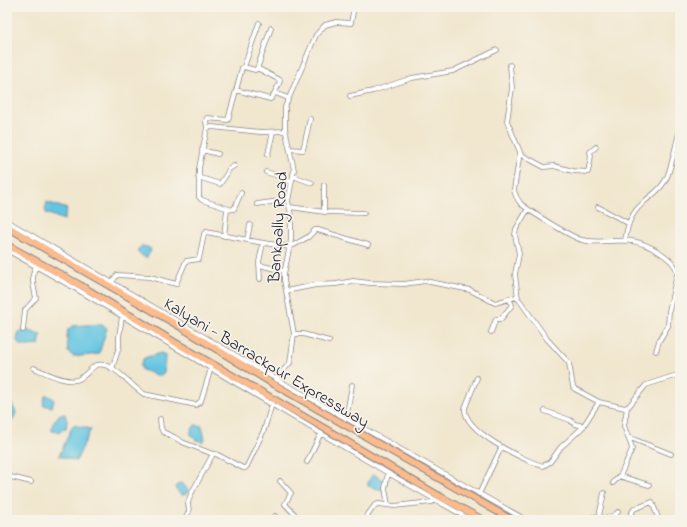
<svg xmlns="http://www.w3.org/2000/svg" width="687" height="527" font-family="'Indie Flower',sans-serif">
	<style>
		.water { fill: #64c5e2; stroke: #43748e }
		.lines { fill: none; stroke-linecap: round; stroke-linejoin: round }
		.minor-casing { stroke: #8a8485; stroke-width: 5.5 }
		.highway-casing { stroke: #8a8485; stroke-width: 8 }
		.minor { stroke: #fff; stroke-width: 4 }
		.highway { stroke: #fbbb8d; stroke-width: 6 }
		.labels { text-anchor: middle; stroke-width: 3.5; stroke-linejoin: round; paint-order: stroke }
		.street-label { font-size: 17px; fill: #22223b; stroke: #f7f3e8 }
	</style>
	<rect width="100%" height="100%" fill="#f7f3e8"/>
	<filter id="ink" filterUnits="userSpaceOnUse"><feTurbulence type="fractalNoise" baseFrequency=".025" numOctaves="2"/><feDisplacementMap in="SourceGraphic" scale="8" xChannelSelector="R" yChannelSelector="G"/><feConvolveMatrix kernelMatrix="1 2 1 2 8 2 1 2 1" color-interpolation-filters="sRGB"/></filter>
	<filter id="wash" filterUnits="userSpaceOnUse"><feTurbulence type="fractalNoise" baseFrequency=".012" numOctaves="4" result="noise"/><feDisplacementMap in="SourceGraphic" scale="16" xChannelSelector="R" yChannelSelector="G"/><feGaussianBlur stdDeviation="0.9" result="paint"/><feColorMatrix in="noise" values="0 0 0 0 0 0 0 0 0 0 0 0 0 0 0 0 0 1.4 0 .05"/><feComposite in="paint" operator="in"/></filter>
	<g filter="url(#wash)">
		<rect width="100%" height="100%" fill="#f1e7cf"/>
		<path class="water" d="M 47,202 L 67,209 L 64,220 L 46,213 L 45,209 Z
			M 143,246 L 150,248 L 151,251 L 146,258 L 138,253 L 138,249 Z
			M 100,324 L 107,328 L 99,354 L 81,356 L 73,356 L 68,352 L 67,337 L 68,329 L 73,326 Z
			M 27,330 L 41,335 L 39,345 L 27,346 L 20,345 L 17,340 L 19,332 Z
			M 161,353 L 165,355 L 164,373 L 160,376 L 142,370 L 140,365 L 144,358 Z
			M 47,395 L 54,399 L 52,407 L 43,405 L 45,396 Z
			M 7,400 L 10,401 L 16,412 L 14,418 L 10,423 L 7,422 Z
			M 65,414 L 67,421 L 66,428 L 59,432 L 52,431 C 51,424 55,420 59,415 Z
			M 73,425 L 91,429 L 76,461 L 59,456 Z
			M 195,425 L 202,426 L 205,440 L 202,442 L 195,439 L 191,435 L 191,431 Z
			M 373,474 L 387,482 L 382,490 L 368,486 L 368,482 Z
			M 181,483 L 189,490 L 186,494 L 181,495 L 175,489 L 177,485 Z"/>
	</g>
	<g filter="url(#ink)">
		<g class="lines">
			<defs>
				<path id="minor" d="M 510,65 L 512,88 L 507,121 L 520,152 L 514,190 C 515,195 518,200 521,204 C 531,212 571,237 582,240 C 599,244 616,239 632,241 C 645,243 677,258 677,274 L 669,311 L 668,326 L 659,341 L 656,351
					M 244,67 L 259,23
					M 236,90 L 270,99 L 272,98 C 274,92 279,87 280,80 L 257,68
					M 275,93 L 288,98
					M 350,96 L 373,91 L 412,78 L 453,71 L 497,50
					M 207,128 L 206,121 L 207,118 L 228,120 L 242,68 L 244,67 L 255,70 L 257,69 L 271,28
					M 290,149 L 303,150 L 310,119
					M 202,150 L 218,154
					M 268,154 L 273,132
					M 520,154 L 544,167 L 554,166 L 573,171 L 588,172 L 591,156 L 590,152 L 596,147
					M 266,172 L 281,177 L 291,182
					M 293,176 L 312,183
					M 198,177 L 220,184 C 223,179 227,175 229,169 L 234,166
					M 324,185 L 324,211
					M 257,204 L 288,200
					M 290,207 L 325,212 L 364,213
					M 598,207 L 628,223
					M 229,209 L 202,200 L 199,197 L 199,168 L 207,128 L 212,127 L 260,132 L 285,131
					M 7,221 L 271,376 L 526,520
					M 224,236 L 227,210 L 234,209 L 241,193
					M 247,240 L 250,225
					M 625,241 C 627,227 630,215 641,205 C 650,195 657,194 665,181 C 672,169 675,145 680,130
					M 7,250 L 78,290 L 388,473 L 471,520
					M 259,265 L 284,271
					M 260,279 L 259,262 L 263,243
					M 112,282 L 117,275 L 150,277 L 176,284 L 186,261 L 199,259 L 204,234 L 206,232 L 258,242 L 290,247 L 308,237 L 315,230 L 318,230 L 368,245
					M 286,291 L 316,285 L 336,284 L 353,281 L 370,283 L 404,284 L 425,281 L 470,290 L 495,303 L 516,297 L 520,301 L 547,339 L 569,363 L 573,387 L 575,389 L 599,402 L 625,408 L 629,406 L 646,385 L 680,374
					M 673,293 L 680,297
					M 518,299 L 515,274 L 519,254 L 515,235 L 516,229 L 528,209
					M 23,330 L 25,310 L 36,298 C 34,287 30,277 36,266
					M 491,332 L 496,319 L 501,319 L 512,305 L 509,298
					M 294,334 L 303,334 L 329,341
					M 34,368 C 44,372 69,385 79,379 C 85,376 90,369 96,365 C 114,361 130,386 144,394 L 196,405 L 201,401 L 211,368
					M 112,369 L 119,347 L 119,337 L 122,316
					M 477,378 L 465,408 C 463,431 523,460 543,466 L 550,462 L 561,447 L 582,428 L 599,402
					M 277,380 L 279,375 L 290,363 L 294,334 L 284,280 L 284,274 L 291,240 L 291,215 L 288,201 L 294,170 L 285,128 L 285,107 L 316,35 L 325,25 L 336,22 L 351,23 L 354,7
					M 545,411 L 570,420 L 575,424 L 584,426
					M 160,419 L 161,428 L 163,432 L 174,437 L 182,442 L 213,454
					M 346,419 L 352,385
					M 628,437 L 671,454
					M 307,462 L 321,433
					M 7,476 L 31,482
					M 619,476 L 649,485
					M 280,481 L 291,493 L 285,504 L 300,520
					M 613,483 L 621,474 L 632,449 L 631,445 L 624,426 L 627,408
					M 604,493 L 599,516 L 605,520
					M 479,494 L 501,448
					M 388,505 L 385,488 L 388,473
					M 275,516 L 279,520
					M 185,520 L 189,511 L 188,503 L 191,494 L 213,454 L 216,454 L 243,468 L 245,468 L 247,466 L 264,430 L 272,404
					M 364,520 L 375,505 L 379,504 L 394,506 L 432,502 L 436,500
					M 590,520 L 593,517 L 599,517
					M 605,520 C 608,516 613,518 618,512
					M 627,520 L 634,509 L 652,502 L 659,520"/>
				<path id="highway" d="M 7,227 L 179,326 L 270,382 L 512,520
					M 7,245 L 80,285 L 176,343 L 329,431 L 441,497 L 483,520"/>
			</defs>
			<use href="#minor" class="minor-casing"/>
			<use href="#highway" class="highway-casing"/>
			<use href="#minor" class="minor"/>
			<use href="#highway" class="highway"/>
		</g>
	</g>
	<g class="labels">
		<g class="street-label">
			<text transform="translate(277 227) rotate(-86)" y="6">Bankpally Road</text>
			<text transform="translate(267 362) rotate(31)" y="6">Kalyani - Barrackpur Expressway</text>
		</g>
	</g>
	<rect width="687" height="527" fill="none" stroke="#f7f3e8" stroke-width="24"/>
</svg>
